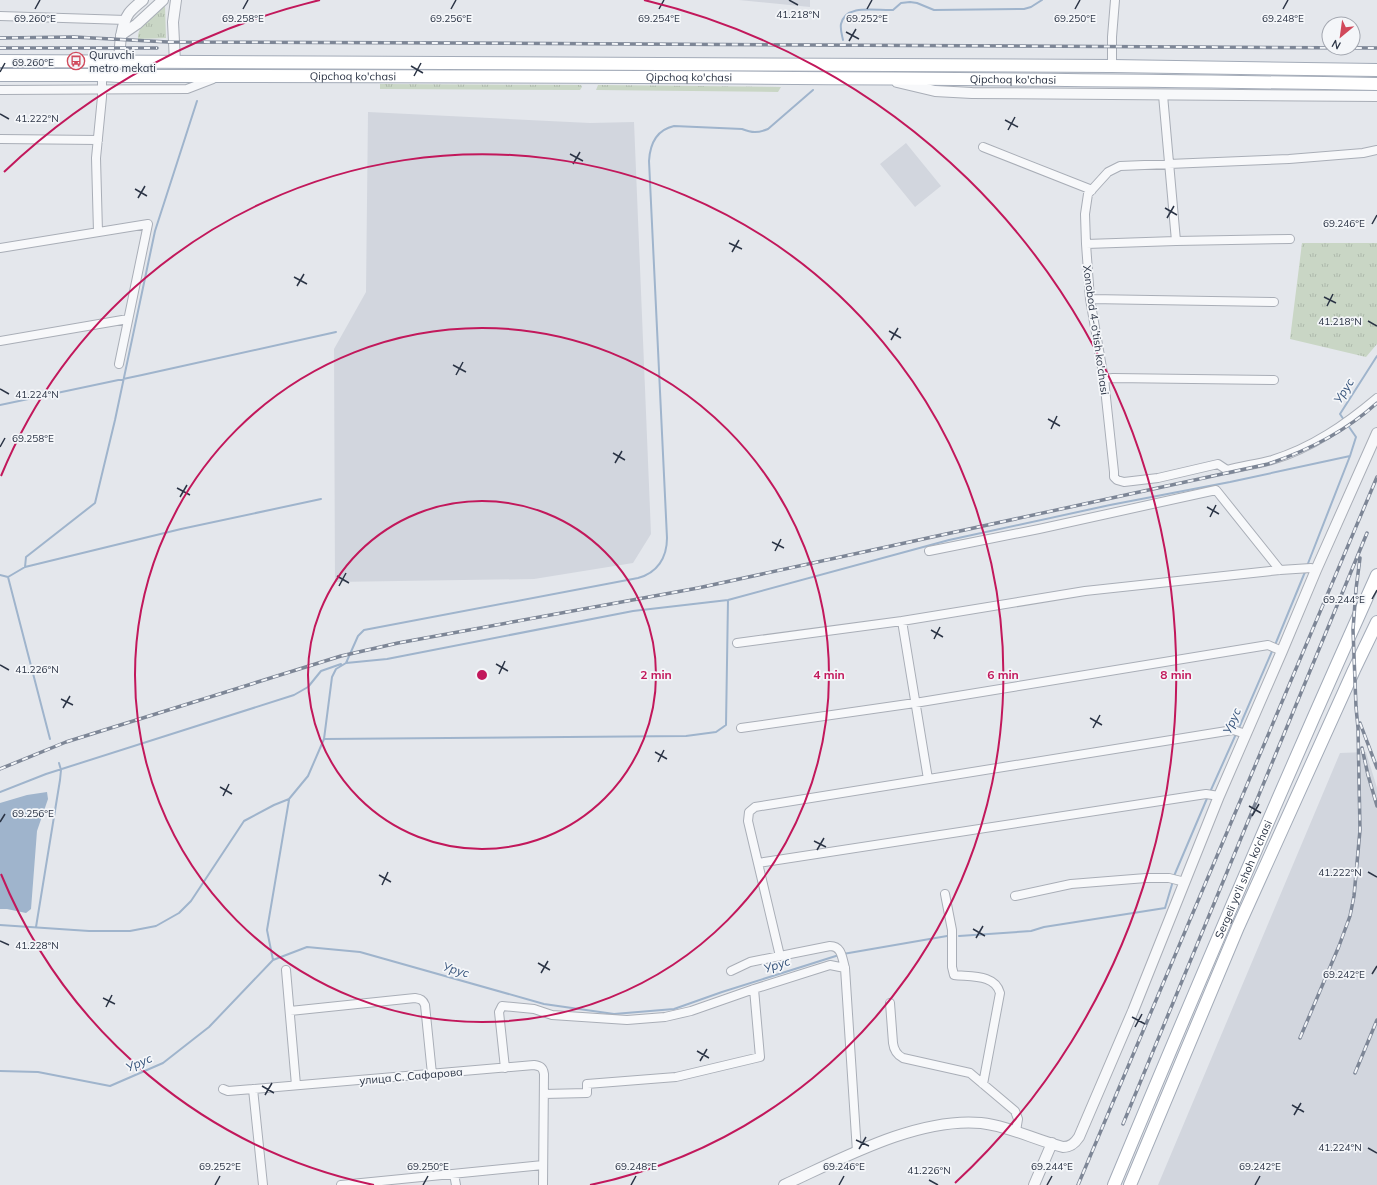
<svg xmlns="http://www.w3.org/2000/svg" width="1377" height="1185" font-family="Mulish,sans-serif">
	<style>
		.built { fill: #d2d6de }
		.grass { fill: url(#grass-tufts) }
		.water { fill: #9fb4cc }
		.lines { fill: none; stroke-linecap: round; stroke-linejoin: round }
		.stream { stroke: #9fb4cc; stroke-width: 2 }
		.minor-casing { stroke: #a9aeb7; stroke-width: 10 }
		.tertiary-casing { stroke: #a9aeb7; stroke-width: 12 }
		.primary-casing { stroke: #a3abb8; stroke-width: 14 }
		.minor { stroke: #f7f8fa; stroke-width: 8 }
		.tertiary { stroke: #f7f8fa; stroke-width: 10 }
		.primary { stroke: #fff; stroke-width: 12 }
		.rail-casing { stroke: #7d8696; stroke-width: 3.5 }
		.rail { stroke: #f4f6f9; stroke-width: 2; stroke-dasharray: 6; stroke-linecap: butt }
		.ticks { fill: none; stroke: #2b3445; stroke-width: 1.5 }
		.ring { fill: none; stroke: #c2185b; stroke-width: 2 }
		.labels { text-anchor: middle; stroke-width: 3.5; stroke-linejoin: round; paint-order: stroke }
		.poi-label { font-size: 11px; fill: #2b3445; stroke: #f4f6f9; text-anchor: start }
		.street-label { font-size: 11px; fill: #2b3445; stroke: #f4f6f9 }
		.water-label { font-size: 12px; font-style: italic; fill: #34527a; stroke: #f4f6f9 }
		.ticks-label { font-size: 10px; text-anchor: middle; fill: #2b3445; stroke: #f4f6f9; stroke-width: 3.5; stroke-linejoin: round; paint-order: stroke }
		.centre { fill: #c2185b; stroke: #f4f6f9; stroke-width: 2 }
		.ring-label { font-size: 12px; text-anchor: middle; font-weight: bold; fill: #c2185b; stroke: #f4f6f9; stroke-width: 3.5; stroke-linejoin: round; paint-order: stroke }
	</style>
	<defs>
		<pattern id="grass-tufts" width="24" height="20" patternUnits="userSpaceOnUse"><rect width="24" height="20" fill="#c9d6c5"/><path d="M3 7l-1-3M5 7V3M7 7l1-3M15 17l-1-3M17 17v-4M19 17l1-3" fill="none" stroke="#adb8ab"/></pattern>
	</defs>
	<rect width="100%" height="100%" fill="#e4e7ec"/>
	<path class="built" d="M 739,0 L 810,0 L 810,7 Z
		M 368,112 L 590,123 L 634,122 L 651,534 L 633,563 L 534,579 L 335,582 L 334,349 L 366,292 Z
		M 906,143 L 941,186 L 915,207 L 880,164 Z
		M 1366,752 L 1377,788 L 1377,1185 L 1158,1185 L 1340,753 Z"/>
	<path class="grass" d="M 165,5 L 166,38 L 138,39 C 137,24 155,14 165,5 Z
		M 380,84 L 581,85 L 582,87 L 580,90 L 380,89 Z
		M 598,85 L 601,85 L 781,87 L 778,92 L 596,90 Z
		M 1302,243 L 1377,243 L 1377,344 L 1366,357 L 1290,339 Z"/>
	<path class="water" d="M 47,792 L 48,799 L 37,831 L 31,909 L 26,913 L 7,909 L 0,909 L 0,803 L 27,795 Z"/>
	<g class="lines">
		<path class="stream" d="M 843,40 C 842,35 840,29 841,24 C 846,3 877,11 893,10 L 901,3 L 910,2 L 917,3 L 934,10 L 1024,9 L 1031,7 L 1042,0
			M 0,405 L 142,375 L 336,332
			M 1344,420 L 1340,414 L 1377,356
			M 1307,566 L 1350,456 L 1356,437 L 1347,424
			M 25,567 L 26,557 L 95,503 L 115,420 L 155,231 L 197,101
			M 0,575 L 8,577 L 25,567 L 181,529 L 321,499
			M 8,577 L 50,739
			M 1275,645 L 1305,572
			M 346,663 L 387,659 L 633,611 L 728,600 L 949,540 L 1110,505 L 1230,482 L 1350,456
			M 1238,730 L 1273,649
			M 324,739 L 686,736 L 716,732 L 726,725 L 728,600
			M 0,792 L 46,774 L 294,695 L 308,687 L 321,671 L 341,664
			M 1210,792 L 1236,734
			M 1174,876 L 1208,796
			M 0,925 L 89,931 L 130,931 L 156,926 L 179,913 L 191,901 L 244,821 L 274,805 L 289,799 L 308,776 L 324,739 L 332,677 L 336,669 L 346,663 L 358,636 L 364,630 L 638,578 C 657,573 667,558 667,538 L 649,161 C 650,144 656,130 674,126 L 742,129 C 752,133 758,133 768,129 L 813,90
			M 36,927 L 60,780 L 61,770 L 59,763
			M 959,936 L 1031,931 L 1044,927 L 1165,908 L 1173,881
			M 843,954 L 947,936
			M 273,960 L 267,930 L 289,800
			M 0,1071 L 38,1072 L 110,1086 L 163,1063 L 209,1027 L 273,960 L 307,947 L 360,952 L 544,1004 L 614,1014 L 674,1009 L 722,992 L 839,955"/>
		<defs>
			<path id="minor" d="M 0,16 L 126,20
				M 1112,66 L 1112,37 L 1115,0
				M 0,90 L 187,89 L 213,79
				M 1163,95 L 1176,241
				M 0,139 L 98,140
				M 983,147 L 1092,190
				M 1377,150 L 1363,153 L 1289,159 L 1120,166 L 1108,172 L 1088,194 L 1085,214 L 1086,244 L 1090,299 L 1104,379 L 1114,472 L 1114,477 L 1117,480 L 1124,482 L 1158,478 L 1218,464 L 1227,470 C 1242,466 1257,464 1272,460 C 1312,448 1346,424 1377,398
				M 98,232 L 96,158 L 102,97 L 102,75
				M 1086,244 L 1176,241 L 1290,239
				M 0,248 L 148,224 L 119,364
				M 1090,299 L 1274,302
				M 0,341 L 128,319
				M 1104,379 L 1113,378 L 1274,380
				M 929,551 L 1039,529 L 1216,490 L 1280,570
				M 902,621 L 928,779
				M 737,643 L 902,621 L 1085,591 L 1280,570 L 1311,568 L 1316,570
				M 741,728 L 915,703 L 1268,645 L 1282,651
				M 758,863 L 1206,794 L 1219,796
				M 945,894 L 952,930 L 952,967 L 954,975 C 971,977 995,974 1000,993 L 983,1084
				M 1015,896 L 1071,884 L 1146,878 L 1169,878 L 1185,882
				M 780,956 L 748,821 L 749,812 L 755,807 L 1233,730 L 1246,734
				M 286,970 L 296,1085
				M 731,971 L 750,962 L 830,946 C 842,946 842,958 845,968 L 857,1152
				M 890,1003 L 893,1043 C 894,1051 897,1055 903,1058 L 970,1073 L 1015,1111 L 1018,1119 L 1016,1131
				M 290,1011 L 415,998 C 421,999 423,1000 425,1005 L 432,1074
				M 505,1068 L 499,1012 L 502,1006 L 534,1009 L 552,1015 L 627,1020 L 665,1017 L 691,1011 L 754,989 L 830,965 L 845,968
				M 223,1089 L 228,1091 L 253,1089 L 534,1065 C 540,1066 543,1067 544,1074 L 543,1185
				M 253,1089 L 263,1185
				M 544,1094 L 587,1093 L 587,1084 L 676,1077 L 760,1057 L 754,989
				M 454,1174 L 456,1185
				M 341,1185 L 543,1165"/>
			<path id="tertiary" d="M 121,35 L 137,24 L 163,0
				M 119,62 C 120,47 120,26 129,13 C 133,8 138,4 143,0
				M 175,62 L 173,22 L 176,0
				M 897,82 L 935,91 L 972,93 L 1377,96
				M 784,1185 C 841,1159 917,1117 981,1123 C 1009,1126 1035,1140 1063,1147 C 1071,1147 1075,1143 1079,1137 L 1133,1011 L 1219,796 L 1282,651 L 1316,570 L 1377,433
				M 1034,1185 L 1052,1143"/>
			<g id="primary">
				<path d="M 0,61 L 1112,66 L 1377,70"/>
				<path id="s1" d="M 0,75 L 102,75 L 119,76 C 538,76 958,77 1377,84"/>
				<path id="s2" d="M 1114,1185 C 1199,981 1286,777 1377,575"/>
				<path d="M 1130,1185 L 1238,927 L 1354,670 L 1377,622"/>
			</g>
		</defs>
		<use href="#minor" class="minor-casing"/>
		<use href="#tertiary" class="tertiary-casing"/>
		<use href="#primary" class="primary-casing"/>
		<use href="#minor" class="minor"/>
		<use href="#tertiary" class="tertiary"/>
		<use href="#primary" class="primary"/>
		<defs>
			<path id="rail" d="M 0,38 L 74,37 L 168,42 L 456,43 L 1377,48
				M 0,48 L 157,48
				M 1360,723 L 1377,768
				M 1362,748 L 1368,775 L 1377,806
				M 0,769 L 66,742 L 341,656 L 398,643 L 698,588 L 1268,464 C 1307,451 1346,431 1377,403
				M 1300,1038 L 1339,946 L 1350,916 L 1354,896 L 1360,830 L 1358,728 L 1356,707 L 1353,630 L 1356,589 L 1360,558
				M 1355,1073 L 1377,1020
				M 1123,1124 L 1367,533
				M 1078,1185 L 1377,477"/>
		</defs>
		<use href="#rail" class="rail-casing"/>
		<use href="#rail" class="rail"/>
	</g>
	<path class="ticks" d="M 789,0 L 798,5M 35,9 L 40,0M 243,9 L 248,0M 451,9 L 456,0M 659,9 L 664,0M 867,9 L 872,0M 1075,9 L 1080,0M 1283,9 L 1288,0M 846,32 L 859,39M 849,41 L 856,29M 411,66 L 423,73M 0,72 L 5,63M 414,76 L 421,63M 0,114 L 9,119M 1005,120 L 1018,127M 1008,130 L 1015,117M 570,154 L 583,161M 573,164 L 580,152M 135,189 L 147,196M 138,198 L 145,186M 1165,208 L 1177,215M 1167,218 L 1174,206M 1372,224 L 1377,215M 729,243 L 742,249M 732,252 L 739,240M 294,277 L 307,284M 297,286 L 304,274M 1324,297 L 1336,303M 1327,306 L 1333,294M 1368,321 L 1377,326M 889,331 L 901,338M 891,340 L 898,328M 453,365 L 466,372M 456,375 L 463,362M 0,389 L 9,394M 1048,419 L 1060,426M 1051,429 L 1057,416M 0,447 L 5,438M 613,453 L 625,460M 615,463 L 622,451M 177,488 L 190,495M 180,497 L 187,485M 1207,507 L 1219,514M 1210,517 L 1216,505M 772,542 L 784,548M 775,551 L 781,539M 337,576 L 349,583M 339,586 L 346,573M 1372,599 L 1377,590M 931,630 L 943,637M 934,639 L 940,627M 496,664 L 508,671M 0,665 L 9,670M 499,674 L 505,661M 61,699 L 73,705M 63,708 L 70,696M 1090,718 L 1102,725M 1093,728 L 1100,715M 655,752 L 667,759M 658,762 L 664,750M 220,787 L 232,794M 223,796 L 229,784M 1249,806 L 1261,813M 1252,816 L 1259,804M 0,822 L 5,814M 814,841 L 826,847M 817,850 L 824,838M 1368,872 L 1377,877M 379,875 L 391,882M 382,885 L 388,872M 973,929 L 985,936M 976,938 L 983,926M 0,941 L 9,945M 538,963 L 550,970M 541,973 L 548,961M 1372,974 L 1377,966M 103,998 L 115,1004M 106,1007 L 112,995M 1132,1017 L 1145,1024M 1135,1027 L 1142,1014M 697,1051 L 709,1058M 700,1061 L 707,1049M 262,1086 L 274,1093M 265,1095 L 272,1083M 1292,1105 L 1304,1112M 1294,1115 L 1301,1103M 856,1140 L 869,1146M 1368,1148 L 1377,1153M 859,1149 L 866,1137M 929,1180 L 938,1185M 215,1185 L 220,1176M 423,1185 L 428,1176M 631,1185 L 636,1176M 839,1185 L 844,1176M 1047,1185 L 1052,1176M 1255,1185 L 1260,1176"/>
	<g class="ring">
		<circle cx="482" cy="675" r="174"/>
		<circle cx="482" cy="675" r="347"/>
		<path d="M374 1185A521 521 0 0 1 1 874M1 476A521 521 0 1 1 590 1185"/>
		<path d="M4 172A694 694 0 0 1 320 0M644 0A694 694 0 0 1 955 1183"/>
	</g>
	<defs>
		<symbol id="bus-ring" viewBox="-11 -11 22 22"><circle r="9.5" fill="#f4f6f9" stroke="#d1495b" stroke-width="1.5"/><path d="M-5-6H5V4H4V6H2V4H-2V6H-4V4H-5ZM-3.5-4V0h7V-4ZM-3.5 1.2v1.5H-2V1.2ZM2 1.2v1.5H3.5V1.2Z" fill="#d1495b"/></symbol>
	</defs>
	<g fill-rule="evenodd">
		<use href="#bus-ring" x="66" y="51" width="20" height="20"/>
	</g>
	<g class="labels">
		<g class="poi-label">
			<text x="89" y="59">Quruvchi<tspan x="89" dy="13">metro mekati</tspan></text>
		</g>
		<g class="street-label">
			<text dy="4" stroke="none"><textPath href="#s1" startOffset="353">Qipchoq ko'chasi</textPath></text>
			<text dy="4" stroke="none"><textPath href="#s1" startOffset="689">Qipchoq ko'chasi</textPath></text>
			<text dy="4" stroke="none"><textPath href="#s1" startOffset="1013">Qipchoq ko'chasi</textPath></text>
			<text transform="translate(1096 330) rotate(82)" y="4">Xonobod 4-o'tish ko'chasi</text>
			<text dy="4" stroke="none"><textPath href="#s2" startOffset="332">Sergeli yo‘li shoh ko‘chasi</textPath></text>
			<text transform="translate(411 1076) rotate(-5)" y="4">улица С. Сафарова</text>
		</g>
		<g class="water-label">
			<text transform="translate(1344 391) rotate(-58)" y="4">Урус</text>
			<text transform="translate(1232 721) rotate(-66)" y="4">Урус</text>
			<text transform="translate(777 965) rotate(-18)" y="4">Урус</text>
			<text transform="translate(456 970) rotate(16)" y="4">Урус</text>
			<text transform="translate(139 1063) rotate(-23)" y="4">Урус</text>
		</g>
	</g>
	<g class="ticks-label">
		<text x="798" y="18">41.218°N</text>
		<text x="35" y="22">69.260°E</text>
		<text x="243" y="22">69.258°E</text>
		<text x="451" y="22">69.256°E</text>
		<text x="659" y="22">69.254°E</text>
		<text x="867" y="22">69.252°E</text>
		<text x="1075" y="22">69.250°E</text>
		<text x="1283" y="22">69.248°E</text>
		<text x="33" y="66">69.260°E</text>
		<text x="37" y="122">41.222°N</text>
		<text x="1344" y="227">69.246°E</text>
		<text x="1340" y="325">41.218°N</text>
		<text x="37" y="398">41.224°N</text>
		<text x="33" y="442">69.258°E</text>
		<text x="1344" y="603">69.244°E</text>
		<text x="37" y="673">41.226°N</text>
		<text x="33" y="817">69.256°E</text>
		<text x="1340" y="876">41.222°N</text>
		<text x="37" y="949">41.228°N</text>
		<text x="1344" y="978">69.242°E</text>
		<text x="1340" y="1151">41.224°N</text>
		<text x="220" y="1170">69.252°E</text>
		<text x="428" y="1170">69.250°E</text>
		<text x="636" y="1170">69.248°E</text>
		<text x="844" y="1170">69.246°E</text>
		<text x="1052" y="1170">69.244°E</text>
		<text x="1260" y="1170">69.242°E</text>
		<text x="929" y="1174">41.226°N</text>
	</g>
	<circle cx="482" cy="675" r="6" class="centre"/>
	<g class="ring-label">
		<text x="656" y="679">2 min</text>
		<text x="829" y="679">4 min</text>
		<text x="1003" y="679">6 min</text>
		<text x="1176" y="679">8 min</text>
	</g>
	<g transform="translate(1341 36) rotate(209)"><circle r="19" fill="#f4f6f9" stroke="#a4a8b1"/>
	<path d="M0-3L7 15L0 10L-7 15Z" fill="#d1495b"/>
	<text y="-6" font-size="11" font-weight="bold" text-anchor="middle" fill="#2b3445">N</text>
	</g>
</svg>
